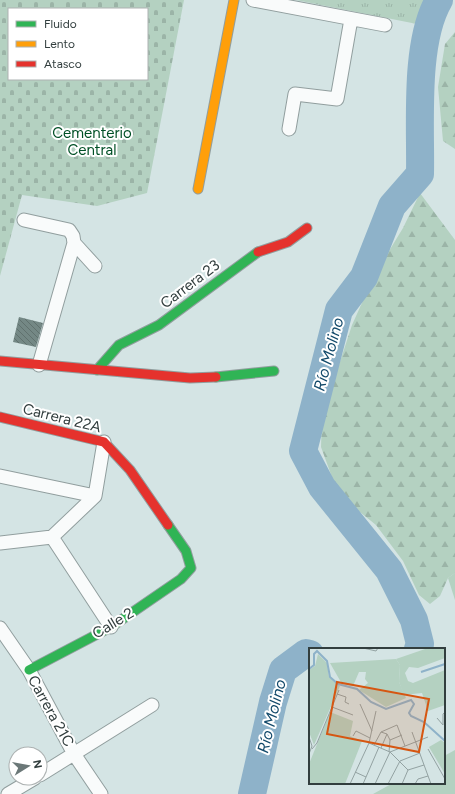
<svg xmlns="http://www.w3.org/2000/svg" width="455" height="794" font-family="Figtree,sans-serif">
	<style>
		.green { fill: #b4d1c1 }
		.forest { fill: url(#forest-firs) }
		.cemetery { fill: url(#cemetery-stones); fill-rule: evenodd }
		.park { fill: url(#park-tufts) }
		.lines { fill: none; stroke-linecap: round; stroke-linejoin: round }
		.river { stroke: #8eb2c9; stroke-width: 28 }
		.building { fill: url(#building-back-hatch) }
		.street-casing { stroke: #919e9e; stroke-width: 15 }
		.fast-casing { stroke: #919e9e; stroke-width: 11 }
		.slow-casing { stroke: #919e9e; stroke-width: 11 }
		.jam-casing { stroke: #919e9e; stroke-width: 11 }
		.street { stroke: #f9fbfb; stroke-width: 13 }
		.fast { stroke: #30b455; stroke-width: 9 }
		.slow { stroke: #ff9f0a; stroke-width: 9 }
		.jam { stroke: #e5322d; stroke-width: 9 }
		.labels { text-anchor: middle; stroke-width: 4; stroke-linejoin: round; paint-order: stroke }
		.park-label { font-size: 15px; fill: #005026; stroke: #fff }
		.street-label { font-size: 15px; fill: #323e3e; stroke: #fff }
		.water-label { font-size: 16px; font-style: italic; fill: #12496a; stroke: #fff }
		.inset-river { fill: none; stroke: #8eb2c9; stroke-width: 2 }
		.inset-road { fill: none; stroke: #93a2a2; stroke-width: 1 }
		.view { fill: #d65611; fill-opacity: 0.15; stroke: #d65611; stroke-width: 2 }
		.inset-edge { fill: none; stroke: #323e3e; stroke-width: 2 }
	</style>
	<defs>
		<pattern id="forest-firs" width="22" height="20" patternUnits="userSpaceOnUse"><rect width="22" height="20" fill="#b4d1c1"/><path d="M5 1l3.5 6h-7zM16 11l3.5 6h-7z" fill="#9bb4a7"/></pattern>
		<pattern id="cemetery-stones" width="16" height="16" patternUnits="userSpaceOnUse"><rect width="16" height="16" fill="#b4d1c1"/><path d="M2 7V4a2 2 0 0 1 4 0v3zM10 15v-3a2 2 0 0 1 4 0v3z" fill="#9bb4a7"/></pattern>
		<pattern id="park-tufts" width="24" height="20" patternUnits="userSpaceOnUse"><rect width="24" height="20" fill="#b4d1c1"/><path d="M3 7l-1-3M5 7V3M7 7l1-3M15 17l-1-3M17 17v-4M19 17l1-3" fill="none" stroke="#9bb4a7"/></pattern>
		<pattern id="building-back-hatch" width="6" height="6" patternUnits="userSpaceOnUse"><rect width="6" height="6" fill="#748885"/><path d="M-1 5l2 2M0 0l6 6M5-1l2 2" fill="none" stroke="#60716e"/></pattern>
	</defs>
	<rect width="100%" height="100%" fill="#d4e4e4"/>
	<path class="green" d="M 455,573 L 455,600 L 448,578 Z
		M 455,750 L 455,794 L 373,794 L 393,783 L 444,783 L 444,756 Z"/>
	<path class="forest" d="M 455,32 L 455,149 L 443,141 L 438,87 L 445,44 Z
		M 420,193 L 455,240 L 455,573 L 448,578 L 440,596 L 430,604 L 419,595 L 403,561 L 376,525 L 350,504 L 333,480 L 321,447 L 322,417 L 352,325 L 375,274 L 403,228 Z"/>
	<path class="cemetery" d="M 0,0 L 184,0 L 147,193 L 97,206 L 22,195 L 0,276 ZM 9,9 L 147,9 L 147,79 L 9,79 Z"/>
	<path class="park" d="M 296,0 L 431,0 L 422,25 Z"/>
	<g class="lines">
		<path class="river" d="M 418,649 L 420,644 L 414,620 L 389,570 L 322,487 L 303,451 L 339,310 L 364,277 L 392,206 L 420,174 C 421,125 414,43 439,0
			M 252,794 L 273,702 L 283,670 L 306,653 L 310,654"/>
	</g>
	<path class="building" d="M 19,317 L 43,323 L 36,347 L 13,342 Z"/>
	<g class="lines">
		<defs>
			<path id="street" d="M 253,0 L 385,25
				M 289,129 L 295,94 L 337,99 L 351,19
				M 24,220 L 69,230 L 73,236 L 74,243 L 39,365
				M 74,243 L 95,266
				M 0,476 L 95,496
				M 52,537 L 111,627
				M 0,543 L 52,537 L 95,496 L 104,442
				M 0,628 L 29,670 L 74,754 L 101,794
				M 40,775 L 152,705
				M 8,794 L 35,778"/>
			<path id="fast" d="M 97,370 L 119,345 L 159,325 L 258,252
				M 216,377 L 274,371
				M 29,670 L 111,627 L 181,579 L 191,568 L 186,551 L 168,525"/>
			<path id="slow" d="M 198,189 L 234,0"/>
			<path id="jam" d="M 258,252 L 288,242 L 307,228
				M 0,361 L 190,378 L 216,377
				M 0,417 L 104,442 L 130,470 L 168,525"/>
		</defs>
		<use href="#street" class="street-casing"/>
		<use href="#fast" class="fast-casing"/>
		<use href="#slow" class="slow-casing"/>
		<use href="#jam" class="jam-casing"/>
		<use href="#street" class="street"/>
		<use href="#fast" class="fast"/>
		<use href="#slow" class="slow"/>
		<use href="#jam" class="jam"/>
	</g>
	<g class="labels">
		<g class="park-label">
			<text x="92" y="138">Cementerio<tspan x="92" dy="17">Central</tspan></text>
		</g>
		<g class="street-label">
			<text transform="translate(190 284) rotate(-37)" y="5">Carrera 23</text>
			<text transform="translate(62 418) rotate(14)" y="5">Carrera 22A</text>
			<text transform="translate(113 623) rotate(-31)" y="5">Calle 2</text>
			<text transform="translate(51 711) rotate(61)" y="5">Carrera 21C</text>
		</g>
		<g class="water-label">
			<text transform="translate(328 354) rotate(-75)" y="6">Río Molino</text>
			<text transform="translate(271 716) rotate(-76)" y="6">Río Molino</text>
		</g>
	</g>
	<g transform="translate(309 648)">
		<rect width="136" height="136" fill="#d4e4e4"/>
		<path d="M 119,0 L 136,0 L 136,10 L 109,20 L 100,19 L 96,25 L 99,33 L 104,35 L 136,22 L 136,57 L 119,63 L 113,45 L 95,47 L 90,34 L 91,17 L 87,11 Z" fill="#b4d1c1"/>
		<path d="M 87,11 L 91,17 L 90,34 L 97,50 L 77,59 L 50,42 L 59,35 L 56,31 L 57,24 L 50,24 L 44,38 L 38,37 L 33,36 L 21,15 Z" fill="#b4d1c1"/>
		<path d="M 21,64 L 44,73 L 41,88 L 53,93 L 36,136 L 0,136 L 0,116 Z" fill="#b4d1c1"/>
		<path d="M 9,6 L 18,15 L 20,29 L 31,38 L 5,97 L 0,84 L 0,22 L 6,18 ZM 132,92 L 136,95 L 136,126 L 120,99 Z" fill="#b4d1c1"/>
		<path class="inset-river" d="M 0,21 L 5,17 L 5,6 L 8,3 L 18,13 L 21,29 L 29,36 L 48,41 L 62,54 L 77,61 L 102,52 L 105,56 L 100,65 L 102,68 L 115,74 L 136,93M 112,24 L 136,16"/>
		<path class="inset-road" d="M 54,0 L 67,3 L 69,0M 28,46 L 37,49 L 36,54 L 40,56M 51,56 L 63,83M 23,59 L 44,67M 128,70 L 134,77 L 134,66 L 136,64M 72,84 L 78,86 L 81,92 L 80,104M 103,84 L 122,136M 44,88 L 47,83 L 61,90M 0,89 L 3,98 L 0,106M 81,92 L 93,87M 60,95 L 81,104 L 99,122M 65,97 L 72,84 L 88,77 L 96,98M 72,100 L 78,86M 3,101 L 8,95 L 30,42M 119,101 L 136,131M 46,124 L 57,129M 41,136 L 60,95 L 67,63M 54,136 L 70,99M 66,136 L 81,104 L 119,89M 79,136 L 91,113 L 111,105M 93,136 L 99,122 L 115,117M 106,136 L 109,131 L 119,128"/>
		<path class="view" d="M 28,34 L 120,51 L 110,104 L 18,86 Z"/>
		<rect width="136" height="136" class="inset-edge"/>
	</g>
	<rect x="8" y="8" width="140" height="72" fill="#ffffff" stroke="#adb2b2"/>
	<rect x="16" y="21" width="20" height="6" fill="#30b455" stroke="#adb2b2"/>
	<text x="44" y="28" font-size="12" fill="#323e3e">Fluido</text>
	<rect x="16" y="41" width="20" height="6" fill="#ff9f0a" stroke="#adb2b2"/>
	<text x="44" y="48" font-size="12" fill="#323e3e">Lento</text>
	<rect x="16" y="61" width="20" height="6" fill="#e5322d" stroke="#adb2b2"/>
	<text x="44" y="68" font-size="12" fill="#323e3e">Atasco</text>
	<g transform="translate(28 766) rotate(79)"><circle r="19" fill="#ffffff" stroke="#adb2b2"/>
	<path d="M0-3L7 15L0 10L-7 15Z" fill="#6b7878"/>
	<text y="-6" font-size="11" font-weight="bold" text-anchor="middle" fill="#323e3e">N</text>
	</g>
</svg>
